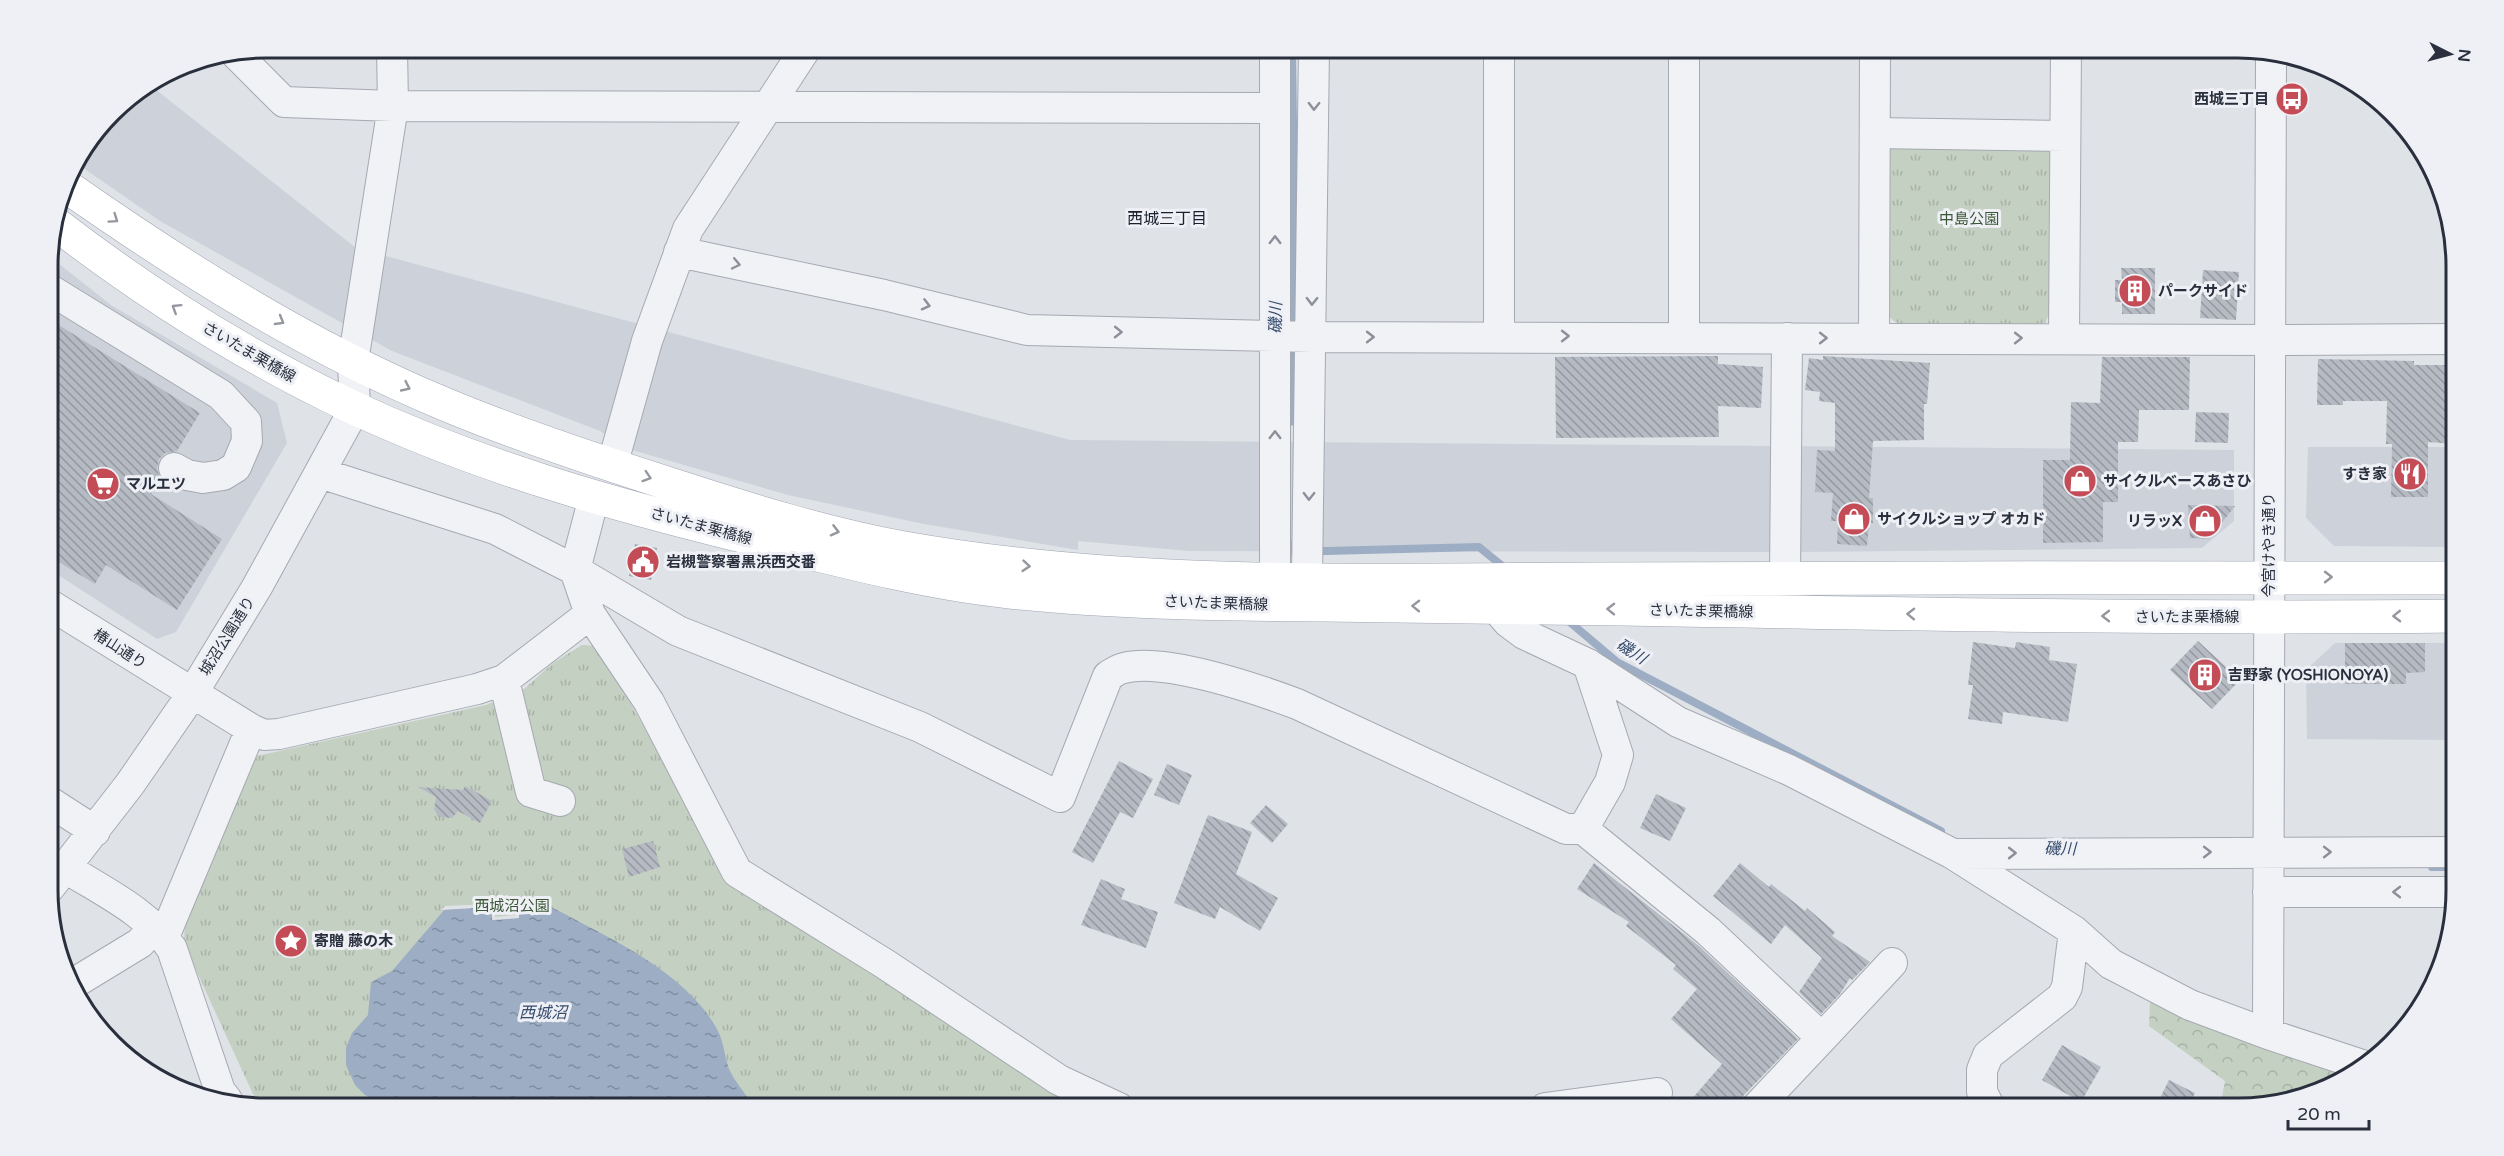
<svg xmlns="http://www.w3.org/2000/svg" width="2504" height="1156" font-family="'Varela Round','Noto Sans JP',sans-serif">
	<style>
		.built { fill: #cdd1d9 }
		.forest { fill: url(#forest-crowns) }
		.park { fill: url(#park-tufts) }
		.water { fill: url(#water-ripples) }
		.pier { fill: #dfe2e7 }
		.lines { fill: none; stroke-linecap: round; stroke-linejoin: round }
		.stream { stroke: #9cadc4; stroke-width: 8 }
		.building { fill: url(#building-back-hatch) }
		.minor-casing { stroke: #a5a9b1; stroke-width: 32 }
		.major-casing { stroke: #9fa5b2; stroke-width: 34 }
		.minor { stroke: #f1f2f6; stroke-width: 30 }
		.major { stroke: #fff; stroke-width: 33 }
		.oneway { stroke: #8d909a }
		.oneway2 { stroke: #94979e }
		.labels { text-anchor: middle; stroke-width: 6; stroke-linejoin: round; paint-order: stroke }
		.poi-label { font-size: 15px; font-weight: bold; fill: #292f3d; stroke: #eef0f5; text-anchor: start }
		.park-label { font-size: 15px; fill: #3c5737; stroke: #eef0f5 }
		.street-label { font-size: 15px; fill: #292f3d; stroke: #eef0f5 }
		.neighbourhood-label { font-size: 16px; fill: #1b202e; stroke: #eef0f5 }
		.water-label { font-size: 16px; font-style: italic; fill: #364c6d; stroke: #eef0f5 }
		.rim { fill: none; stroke: #292f3d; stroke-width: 3 }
	</style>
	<defs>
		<pattern id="forest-crowns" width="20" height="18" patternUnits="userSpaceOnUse" patternTransform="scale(1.5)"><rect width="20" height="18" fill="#c4d0c1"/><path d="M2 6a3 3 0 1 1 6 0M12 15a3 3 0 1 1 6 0" fill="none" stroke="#a8b3a7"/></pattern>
		<pattern id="park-tufts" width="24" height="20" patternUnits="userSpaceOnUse" patternTransform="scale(1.5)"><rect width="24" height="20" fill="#c4d0c1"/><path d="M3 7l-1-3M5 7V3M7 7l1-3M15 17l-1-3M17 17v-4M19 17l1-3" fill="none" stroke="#a8b3a7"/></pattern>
		<pattern id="water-ripples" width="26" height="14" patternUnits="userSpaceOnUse" patternTransform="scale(1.5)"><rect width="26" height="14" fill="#9cadc4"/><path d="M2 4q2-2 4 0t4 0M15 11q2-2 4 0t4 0" fill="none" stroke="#7f8da0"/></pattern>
		<pattern id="building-back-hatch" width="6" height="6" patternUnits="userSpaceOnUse" patternTransform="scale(1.5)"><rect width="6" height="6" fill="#b6bbc3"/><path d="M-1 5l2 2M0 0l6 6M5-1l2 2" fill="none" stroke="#9498a0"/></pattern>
	</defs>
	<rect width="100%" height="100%" fill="#dfe2e7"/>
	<path class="built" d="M 150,85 L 356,248 L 1070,440 L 2234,450 L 2234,521 L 2202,548 L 1796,552 L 1189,551 L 1078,541 L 1078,550 L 924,524 L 788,495 L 625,448 L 600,431 L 392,351 L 160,221 L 76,163 L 122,102 Z
		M 49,256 L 111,305 L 277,403 L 287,443 L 176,632 L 157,639 L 49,569 Z
		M 2308,447 L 2455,447 L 2455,547 L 2334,546 L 2306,518 Z
		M 2335,643 L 2455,643 L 2456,740 L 2307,739 L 2306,670 Z"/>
	<path class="forest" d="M 2150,1001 L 2346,1077 L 2308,1096 L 2252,1108 L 2220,1108 L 2225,1081 L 2149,1026 Z"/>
	<path class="park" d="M 1892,144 L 2052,148 L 2049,314 L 2045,323 L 2030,326 L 1901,325 L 1894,321 L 1888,315 L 1888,151 Z
		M 582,645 L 597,646 L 667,766 L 728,881 L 1094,1108 L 259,1107 L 184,944 L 185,922 L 257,756 L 486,705 L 524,689 L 553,663 Z"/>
	<path class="water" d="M 544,903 C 602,935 684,969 717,1029 C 725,1043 724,1060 731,1073 C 737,1085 748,1095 753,1108 L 689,1108 L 687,1103 L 662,1097 L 634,1097 L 587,1108 L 391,1108 L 365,1095 L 355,1085 L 346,1065 L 346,1048 L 352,1033 L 368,1015 L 371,982 L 392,971 L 445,909 L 492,907 L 493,920 L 519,918 L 518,905 Z"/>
	<path class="pier" d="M 544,900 L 544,903 L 519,905 L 519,918 L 492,920 L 492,907 L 441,910 L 445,906 L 492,904 L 495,906 L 495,917 L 516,915 L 517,902 Z"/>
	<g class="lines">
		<path class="stream" d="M 1290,422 L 1294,200 L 1292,48
			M 1288,543 L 1288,552 L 1479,547 L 1506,569
			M 1565,618 L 1617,662 L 1941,831
			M 2432,867 L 2456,867"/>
	</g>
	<path class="building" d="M 2121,268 L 2155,268 L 2155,314 L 2122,314 L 2122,302 L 2115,302 L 2115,280 L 2122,280 Z
		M 2203,270 L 2239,272 L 2236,320 L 2200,318 Z
		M 49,319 L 200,413 L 177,451 L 165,453 L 159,459 L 157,469 L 160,478 L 151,494 L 222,539 L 177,610 L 106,565 L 95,584 L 49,556 Z
		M 1718,356 L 1718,364 L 1763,367 L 1761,408 L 1718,406 L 1719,437 L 1556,438 L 1555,357 Z
		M 1823,356 L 1930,363 L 1927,404 L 1924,404 L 1924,440 L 1873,441 L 1869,498 L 1873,498 L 1873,523 L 1869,523 L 1867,546 L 1837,544 L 1838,521 L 1831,521 L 1833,493 L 1815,492 L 1817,450 L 1835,451 L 1835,403 L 1819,401 L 1820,392 L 1805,390 L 1809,358 L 1823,360 Z
		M 2102,357 L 2190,357 L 2189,410 L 2139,410 L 2138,442 L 2118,442 L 2118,502 L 2103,502 L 2103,542 L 2043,543 L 2043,460 L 2070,460 L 2071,402 L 2100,403 Z
		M 2318,359 L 2414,361 L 2414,365 L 2455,365 L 2455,444 L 2428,442 L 2428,497 L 2391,497 L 2392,444 L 2386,444 L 2387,401 L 2343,401 L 2343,405 L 2317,405 Z
		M 2196,412 L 2229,413 L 2228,443 L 2195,442 Z
		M 2188,505 L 2235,506 L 2209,539 L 2190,538 Z
		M 635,544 L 657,548 L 651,580 L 629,576 Z
		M 2198,641 L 2240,680 L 2212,709 L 2170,670 Z
		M 1973,642 L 2015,648 L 2016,642 L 2050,647 L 2049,660 L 2077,664 L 2068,722 L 2003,712 L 2002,724 L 1968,719 L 1973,685 L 1968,685 Z
		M 2345,643 L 2425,643 L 2425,672 L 2406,673 L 2406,684 L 2345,684 Z
		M 1119,761 L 1153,779 L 1133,818 L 1120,812 L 1093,863 L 1072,852 Z
		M 1167,764 L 1192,775 L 1179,805 L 1154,795 Z
		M 465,786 L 492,801 L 480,823 L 458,811 L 452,818 L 439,817 L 434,809 L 436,797 L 418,787 L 463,790 Z
		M 1656,794 L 1686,808 L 1670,841 L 1640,828 Z
		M 1266,805 L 1288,824 L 1272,843 L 1250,823 Z
		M 1208,815 L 1252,832 L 1236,874 L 1278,898 L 1260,931 L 1220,907 L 1215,919 L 1174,903 Z
		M 653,841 L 660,867 L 629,877 L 622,849 Z
		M 1594,863 L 1699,946 L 1798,1039 L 1743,1096 L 1739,1108 L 1684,1108 L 1722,1064 L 1671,1019 L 1697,989 L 1673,969 L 1676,965 L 1626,926 L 1629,922 L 1577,889 Z
		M 1740,863 L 1769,887 L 1771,884 L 1805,911 L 1807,908 L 1835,932 L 1832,936 L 1870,962 L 1852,980 L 1850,978 L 1840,994 L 1821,1014 L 1799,992 L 1822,958 L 1785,925 L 1771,944 L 1713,896 Z
		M 1101,879 L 1125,889 L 1121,899 L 1158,912 L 1146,948 L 1081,925 Z
		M 2062,1045 L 2101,1067 L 2081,1102 L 2042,1080 Z
		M 2169,1080 L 2195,1093 L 2187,1108 L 2155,1108 Z"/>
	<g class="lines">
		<defs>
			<path id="minor" d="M 1499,48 L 1499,336
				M 1684,48 L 1684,337
				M 236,54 L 284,102 L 393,106 L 1275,108
				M 1875,133 L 2065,136
				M 679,252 L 884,295 L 1027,330 L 1312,337 L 2270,340 L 2454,339
				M 49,289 L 221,395 L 246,422 L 247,441 L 236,467 L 223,475 L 203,478 L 187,475 L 174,468
				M 1874,338 L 1875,48
				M 2064,338 L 2066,48
				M 612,466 L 647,341 L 688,229 L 806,48
				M 320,473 L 495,529 L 575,570 L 590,614 L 649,702 L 737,872 L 885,964 L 1059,1080 L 1119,1108
				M 594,497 L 575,570 L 678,631 L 920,727 L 1060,797 L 1108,676 C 1113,673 1118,669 1124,668 C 1164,657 1257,689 1297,704 L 1566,829 L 1583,829
				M 1275,578 L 1275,48
				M 1785,578 L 1787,338
				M 1307,579 L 1314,48
				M 49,604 L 251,729 L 264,735 L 279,734 L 477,689 L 504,680 L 590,614
				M 1495,607 L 1508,622 L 1524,634 L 1588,664 L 1678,722 L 1789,770 L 1953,854 L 2074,931 L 2111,964 L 2190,1005 L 2268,1034 L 2365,1066
				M 1588,664 L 1618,755 L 1610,782 L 1583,829 L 1708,931 L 1822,1038 L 1756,1108
				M 504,680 L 531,792 L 560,801
				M 50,802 L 95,831
				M 1953,854 L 2456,852
				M 66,868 C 102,891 148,912 172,949 L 220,1091 L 227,1100
				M 50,887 L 130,784 L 192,694 L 257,587 L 355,408 L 353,362 L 393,106 L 392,48
				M 2268,892 L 2456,892
				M 164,937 L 251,729
				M 76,982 L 140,943 L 154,927
				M 2268,1034 L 2271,55
				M 1822,1038 L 1892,963
				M 1545,1108 L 1657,1093
				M 1990,1108 L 1982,1092 L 1982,1070 L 1988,1055 L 2062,997 L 2067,987 L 2074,931"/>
			<path id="major" d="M 66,186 C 183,268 310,348 442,403 C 518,435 597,461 676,486 C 750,510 827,534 904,548 C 1131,588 1368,580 1598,579 C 1884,578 2169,577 2455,578
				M 56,224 C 148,295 247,357 352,407 C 480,467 618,506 754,539 C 838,560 924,583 1010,592 C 1113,603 1218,604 1321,605 C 1421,606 1521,608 1620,609 C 1899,614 2177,619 2455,616"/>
		</defs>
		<use href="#minor" class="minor-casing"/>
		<use href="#major" class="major-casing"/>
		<use href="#minor" class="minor"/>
		<use href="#major" class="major"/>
	</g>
	<defs><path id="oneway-chevron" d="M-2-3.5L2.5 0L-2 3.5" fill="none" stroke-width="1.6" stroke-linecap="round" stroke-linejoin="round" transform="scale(1.5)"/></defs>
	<g class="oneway">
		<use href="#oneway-chevron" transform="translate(1314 106) rotate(91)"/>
		<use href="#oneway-chevron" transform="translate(1275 240) rotate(-90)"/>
		<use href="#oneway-chevron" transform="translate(736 264) rotate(12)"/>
		<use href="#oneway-chevron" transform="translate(1312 301) rotate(91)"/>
		<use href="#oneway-chevron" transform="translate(926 305) rotate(14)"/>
		<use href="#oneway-chevron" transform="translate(1118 332) rotate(1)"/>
		<use href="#oneway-chevron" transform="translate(1565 336)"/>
		<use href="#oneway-chevron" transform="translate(1370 337)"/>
		<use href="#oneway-chevron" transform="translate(1823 338)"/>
		<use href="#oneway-chevron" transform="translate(2018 338)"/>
		<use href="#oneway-chevron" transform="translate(1275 435) rotate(-90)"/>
		<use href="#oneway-chevron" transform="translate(1309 496) rotate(91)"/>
		<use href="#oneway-chevron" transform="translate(2207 852)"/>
		<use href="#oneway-chevron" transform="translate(2327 852)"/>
		<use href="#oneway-chevron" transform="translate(2012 853)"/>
		<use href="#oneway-chevron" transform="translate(2397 892) rotate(180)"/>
	</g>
	<g class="oneway2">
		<use href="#oneway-chevron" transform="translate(114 219) rotate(35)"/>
		<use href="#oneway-chevron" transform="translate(176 308) rotate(-148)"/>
		<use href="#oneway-chevron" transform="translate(280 321) rotate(30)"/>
		<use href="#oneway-chevron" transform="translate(406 387) rotate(25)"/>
		<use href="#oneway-chevron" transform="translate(647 477) rotate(18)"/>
		<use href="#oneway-chevron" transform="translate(835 531) rotate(14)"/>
		<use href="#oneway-chevron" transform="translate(1026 566) rotate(5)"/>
		<use href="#oneway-chevron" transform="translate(2328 577)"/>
		<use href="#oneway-chevron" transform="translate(1416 606) rotate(-179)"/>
		<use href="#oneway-chevron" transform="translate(1611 609) rotate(-179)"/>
		<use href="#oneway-chevron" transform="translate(1911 614) rotate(-179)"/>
		<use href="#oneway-chevron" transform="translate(2106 616) rotate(-180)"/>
		<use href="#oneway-chevron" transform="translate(2397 616) rotate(179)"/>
	</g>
	<defs>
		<symbol id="bus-disc" viewBox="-11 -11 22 22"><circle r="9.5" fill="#c34c57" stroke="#eef0f5"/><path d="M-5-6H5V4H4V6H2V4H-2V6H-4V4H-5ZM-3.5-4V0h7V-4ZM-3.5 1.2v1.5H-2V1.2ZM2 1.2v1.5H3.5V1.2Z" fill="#fff"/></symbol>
		<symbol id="building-disc" viewBox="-11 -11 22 22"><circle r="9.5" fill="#c34c57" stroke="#eef0f5"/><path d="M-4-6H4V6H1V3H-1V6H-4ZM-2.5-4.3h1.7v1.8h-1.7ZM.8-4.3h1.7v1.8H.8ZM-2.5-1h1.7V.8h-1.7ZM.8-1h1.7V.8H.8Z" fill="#fff"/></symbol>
		<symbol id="restaurant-disc" viewBox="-11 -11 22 22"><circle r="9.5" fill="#c34c57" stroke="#eef0f5"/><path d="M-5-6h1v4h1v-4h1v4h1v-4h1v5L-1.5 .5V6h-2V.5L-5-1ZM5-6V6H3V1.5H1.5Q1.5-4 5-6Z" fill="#fff"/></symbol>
		<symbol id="shop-disc" viewBox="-11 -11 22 22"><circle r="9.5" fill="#c34c57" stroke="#eef0f5"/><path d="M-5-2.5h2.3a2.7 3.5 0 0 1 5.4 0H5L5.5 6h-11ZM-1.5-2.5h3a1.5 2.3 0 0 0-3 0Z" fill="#fff"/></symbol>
		<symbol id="supermarket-disc" viewBox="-11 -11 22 22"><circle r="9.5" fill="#c34c57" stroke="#eef0f5"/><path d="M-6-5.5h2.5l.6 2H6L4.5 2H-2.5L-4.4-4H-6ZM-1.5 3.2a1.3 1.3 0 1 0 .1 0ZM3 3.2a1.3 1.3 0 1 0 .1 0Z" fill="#fff"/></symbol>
		<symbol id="civic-disc" viewBox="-11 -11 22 22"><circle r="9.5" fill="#c34c57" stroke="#eef0f5"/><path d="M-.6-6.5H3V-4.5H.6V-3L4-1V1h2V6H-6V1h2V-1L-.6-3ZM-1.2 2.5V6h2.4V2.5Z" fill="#fff"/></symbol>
		<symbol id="sight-disc" viewBox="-11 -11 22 22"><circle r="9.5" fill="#c34c57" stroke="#eef0f5"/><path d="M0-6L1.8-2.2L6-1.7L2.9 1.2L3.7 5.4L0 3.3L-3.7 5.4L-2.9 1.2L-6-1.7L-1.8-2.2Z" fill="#fff"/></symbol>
	</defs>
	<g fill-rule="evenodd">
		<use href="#bus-disc" x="2273" y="80" width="38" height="38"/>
		<use href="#building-disc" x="2116" y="272" width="38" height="38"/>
		<use href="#restaurant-disc" x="2391" y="455" width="38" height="38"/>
		<use href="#shop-disc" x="2061" y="462" width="38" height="38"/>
		<use href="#supermarket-disc" x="84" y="465" width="38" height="38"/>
		<use href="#shop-disc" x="1835" y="500" width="38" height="38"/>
		<use href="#shop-disc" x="2186" y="502" width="38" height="38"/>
		<use href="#civic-disc" x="624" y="543" width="38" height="38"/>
		<use href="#building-disc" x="2186" y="656" width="38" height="38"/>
		<use href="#sight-disc" x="272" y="922" width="38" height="38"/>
	</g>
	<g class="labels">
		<g class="poi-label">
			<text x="2269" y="104" text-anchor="end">西城三丁目</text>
			<text x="2158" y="296">パークサイド</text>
			<text x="2387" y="479" text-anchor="end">すき家</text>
			<text x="2103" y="486">サイクルベースあさひ</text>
			<text x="126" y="489">マルエツ</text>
			<text x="1877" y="524">サイクルショップ オカド</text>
			<text x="2182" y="526" text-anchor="end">リラッX</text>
			<text x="666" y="567">岩槻警察署黒浜西交番</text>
			<text x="2228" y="680">吉野家 (YOSHIONOYA)</text>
			<text x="314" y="946">寄贈 藤の木</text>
		</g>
		<g class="park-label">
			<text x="1969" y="224">中島公園</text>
			<text x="512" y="911">西城沼公園</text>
		</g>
		<g class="street-label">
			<text transform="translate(249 352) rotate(30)" y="5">さいたま栗橋線</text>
			<text transform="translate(701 526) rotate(15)" y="5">さいたま栗橋線</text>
			<text transform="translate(2269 545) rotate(-90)" y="5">今宮けやき通り</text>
			<text transform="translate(1216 603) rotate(2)" y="5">さいたま栗橋線</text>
			<text transform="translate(1701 611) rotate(1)" y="5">さいたま栗橋線</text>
			<text x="2187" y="622">さいたま栗橋線</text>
			<text transform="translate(227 636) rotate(-58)" y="5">城沼公園通り</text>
			<text transform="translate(120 649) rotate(33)" y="5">椿山通り</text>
		</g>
		<g class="neighbourhood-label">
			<text x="1167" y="224">西城三丁目</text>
		</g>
		<g class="water-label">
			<text transform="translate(1275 318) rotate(-89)" y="6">磯川</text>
			<text transform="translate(1632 651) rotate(32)" y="6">磯川</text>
			<text transform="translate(2060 848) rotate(1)" y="6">磯川</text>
			<text x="543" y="1018">西城沼</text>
		</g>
	</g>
	<path d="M0 0H2504V1156H0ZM266 58H2238A208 208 0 0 1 2446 266V890A208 208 0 0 1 2238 1098H266A208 208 0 0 1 58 890V266A208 208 0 0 1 266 58Z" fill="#eef0f5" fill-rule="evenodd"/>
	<path class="rim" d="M266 58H2238A208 208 0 0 1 2446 266V890A208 208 0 0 1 2238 1098H266A208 208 0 0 1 58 890V266A208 208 0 0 1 266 58Z"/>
	<g transform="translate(2450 54) rotate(96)" stroke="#eef0f5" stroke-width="4.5" paint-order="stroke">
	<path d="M0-4.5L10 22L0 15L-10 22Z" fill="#292f3d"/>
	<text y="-9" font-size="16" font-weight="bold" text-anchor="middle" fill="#292f3d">N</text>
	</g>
	<path d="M2288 1120v9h81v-9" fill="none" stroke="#292f3d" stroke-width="3"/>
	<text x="2297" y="1120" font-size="18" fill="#292f3d" stroke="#eef0f5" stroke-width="4.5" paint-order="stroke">20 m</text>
</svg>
